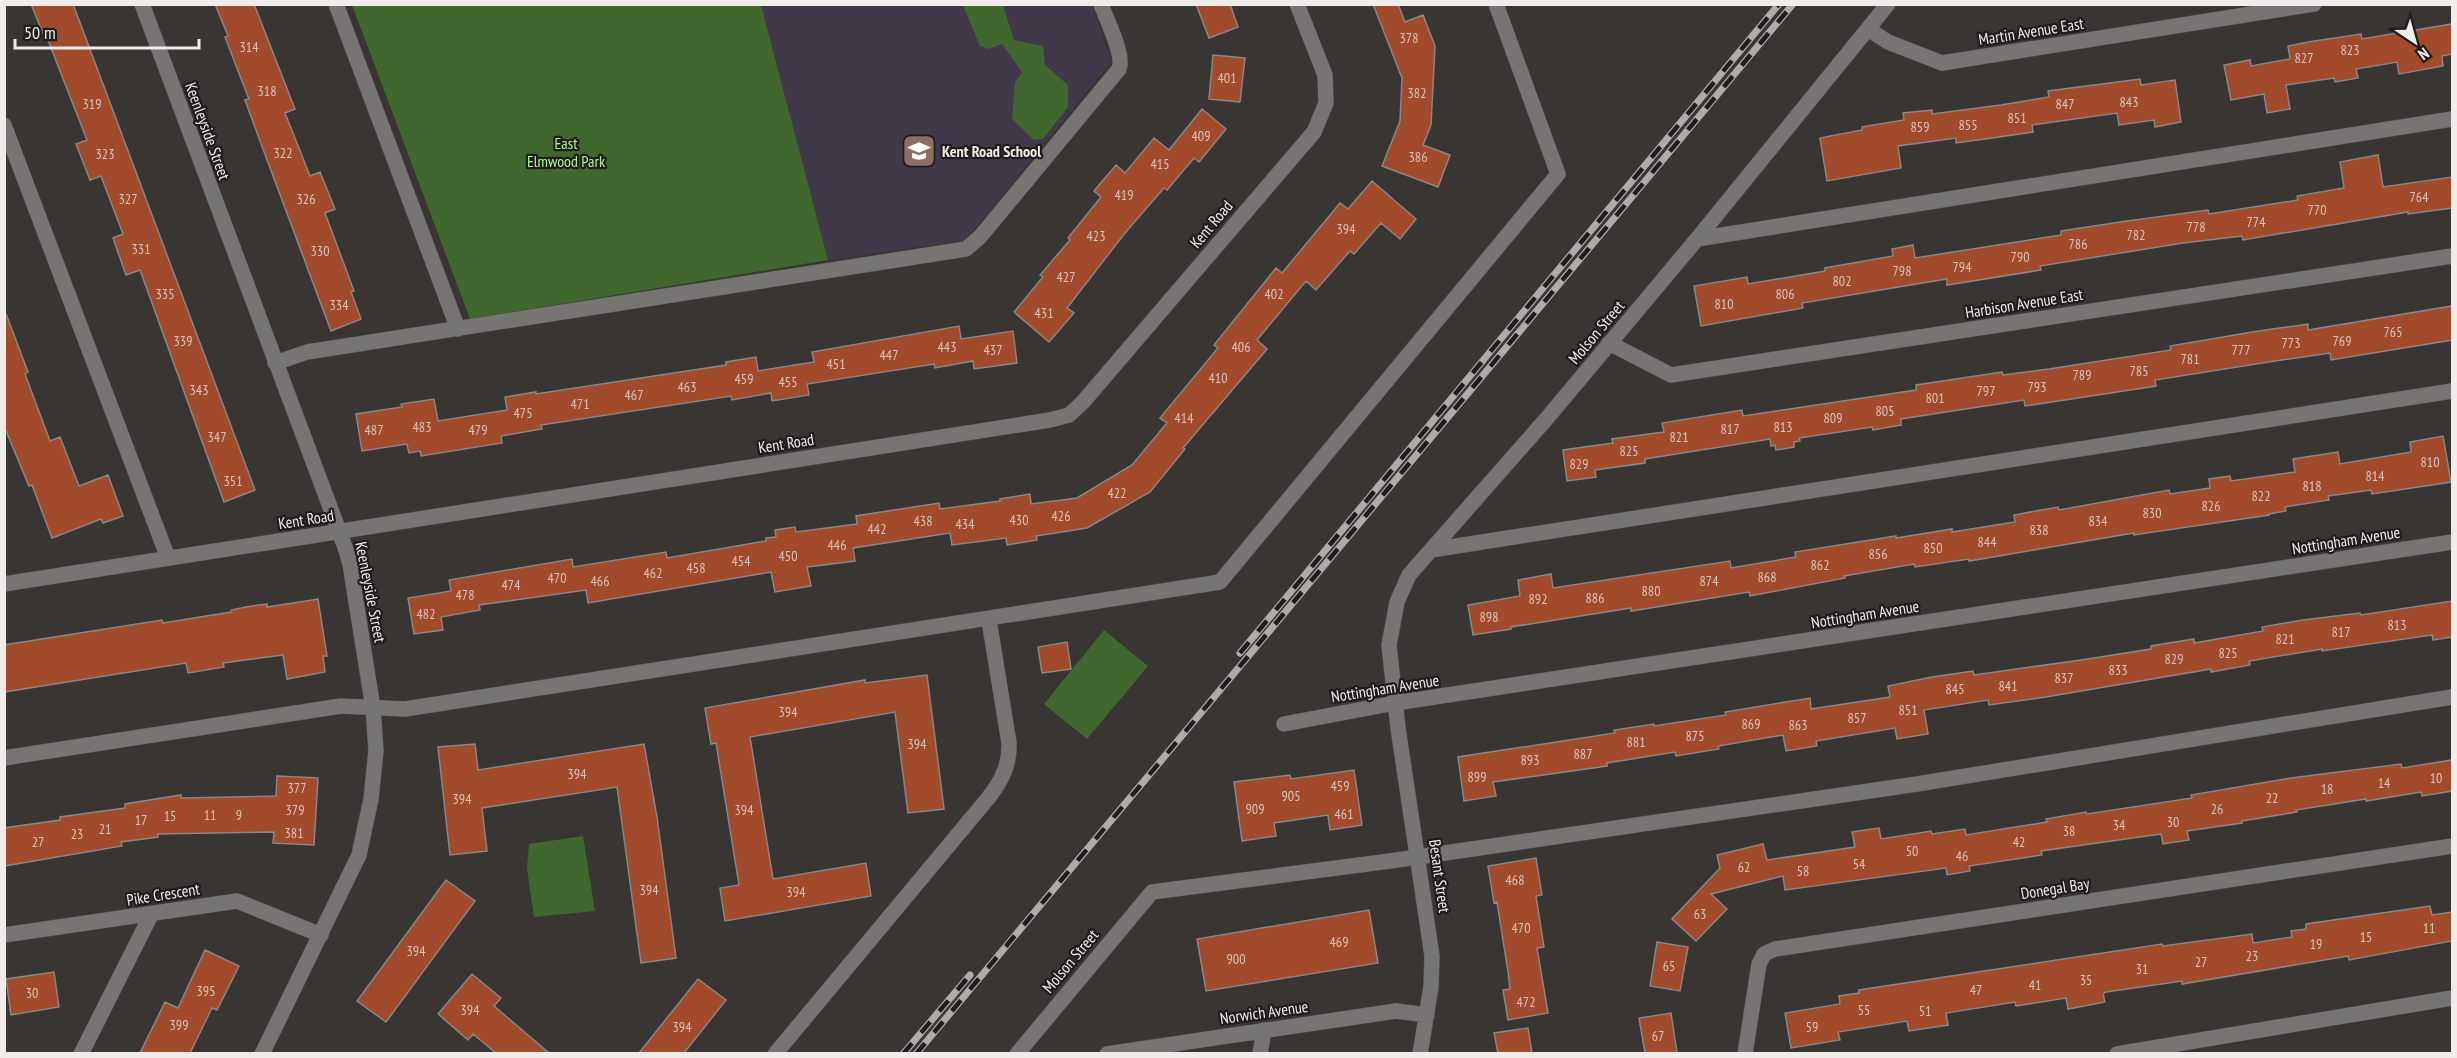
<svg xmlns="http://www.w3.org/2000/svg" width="2457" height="1058" font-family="'PT Sans Narrow',sans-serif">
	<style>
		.education { fill: #41394a }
		.green { fill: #40672e }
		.building { fill: #a14b2c; stroke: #8c8684; stroke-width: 1.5 }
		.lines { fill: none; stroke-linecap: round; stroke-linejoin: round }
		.minor-casing { stroke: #56524f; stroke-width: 16 }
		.minor { stroke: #777574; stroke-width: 15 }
		.rail-casing { stroke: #aeaba9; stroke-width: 7 }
		.rail { stroke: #1f1d1b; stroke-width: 4.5; stroke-dasharray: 14; stroke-linecap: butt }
		.labels { text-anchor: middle; stroke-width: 4.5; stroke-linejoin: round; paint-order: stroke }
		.number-label { font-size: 14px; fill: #dcc4ba }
		.street-label { font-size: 16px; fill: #efecea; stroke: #1f1d1b }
		.park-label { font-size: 16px; fill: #b0f991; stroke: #1f1d1b }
		.poi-label { font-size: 16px; font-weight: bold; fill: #efecea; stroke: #1f1d1b; text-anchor: start }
	</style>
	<rect width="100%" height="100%" fill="#393532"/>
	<path class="education" d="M 761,5 L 1092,5 L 1111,62 L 966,240 L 828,260 Z"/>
	<path class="green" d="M 352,5 L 761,5 L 828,260 L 470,319 Z
		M 963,5 L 1003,5 L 1014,40 L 1043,46 L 1045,65 L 1068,85 L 1068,107 L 1043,139 L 1034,140 L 1012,119 L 1015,83 L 1022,72 L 1002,44 L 989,49 L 980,46 Z
		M 1104,630 L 1148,666 L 1087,739 L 1044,704 Z
		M 583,836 L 595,911 L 534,917 L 527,869 L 529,844 Z"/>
	<path class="building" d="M 31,4 L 73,4 L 255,490 L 224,502 L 140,270 L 126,275 L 113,238 L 123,234 L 101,176 L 90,180 L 76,144 L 87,140 L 46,35 L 44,36 Z
		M 215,4 L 254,4 L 295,109 L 285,113 L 310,176 L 320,172 L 335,209 L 325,213 L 354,291 L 351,292 L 361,319 L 331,331 L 260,141 L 245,100 L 249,99 L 225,37 L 228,36 Z
		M 1196,4 L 1230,4 L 1238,27 L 1209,38 Z
		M 1373,4 L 1398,4 L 1405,22 L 1423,15 L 1435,46 L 1431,125 L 1423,145 L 1450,155 L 1438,187 L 1382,166 L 1400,121 L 1402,78 Z
		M 2452,24 L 2452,54 L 2442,56 L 2443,66 L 2399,74 L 2397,62 L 2356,69 L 2358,78 L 2335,82 L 2334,78 L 2286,85 L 2290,109 L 2267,113 L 2264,94 L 2231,100 L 2224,65 L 2250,60 L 2251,66 L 2290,59 L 2288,46 L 2308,42 L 2361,34 L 2362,39 Z
		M 1213,55 L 1245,58 L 1240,102 L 1209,99 Z
		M 2140,79 L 2141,85 L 2175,80 L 2181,122 L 2155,127 L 2154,120 L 2119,125 L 2117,113 L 2032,125 L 2033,132 L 1985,139 L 1956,143 L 1956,138 L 1898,146 L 1901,168 L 1827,181 L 1820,138 L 1862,130 L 1862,127 L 1904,120 L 1903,113 L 1932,110 L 1932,114 L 2001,105 L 2049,97 L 2048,91 Z
		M 1202,109 L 1226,129 L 1199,162 L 1194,158 L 1167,190 L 1164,188 L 1125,233 L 1067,308 L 1074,313 L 1049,342 L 1014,312 L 1043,277 L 1040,275 L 1070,240 L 1068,238 L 1101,197 L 1094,191 L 1116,165 L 1125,173 L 1154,138 L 1169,150 Z
		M 2378,155 L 2383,187 L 2452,177 L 2452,208 L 2408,214 L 2408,212 L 2243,240 L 2242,236 L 2183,243 L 2040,266 L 2041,270 L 1947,285 L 1947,279 L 1802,303 L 1803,308 L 1701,326 L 1694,286 L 1747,277 L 1748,284 L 1825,271 L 1825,268 L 1893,256 L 1892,249 L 1913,245 L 1915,258 L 2061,235 L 2061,231 L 2127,221 L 2208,210 L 2209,214 L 2298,200 L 2297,196 L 2344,188 L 2340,162 Z
		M 1372,181 L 1416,219 L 1400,239 L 1381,223 L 1354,254 L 1350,251 L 1316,290 L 1306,281 L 1257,340 L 1267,349 L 1183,448 L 1185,449 L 1150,492 L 1087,528 L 1036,536 L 1037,540 L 1007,545 L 1006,538 L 952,545 L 950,533 L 853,548 L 855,561 L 807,567 L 811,586 L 775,592 L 771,572 L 588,603 L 586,590 L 479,605 L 480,610 L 441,617 L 443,630 L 414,634 L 408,598 L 451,591 L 449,580 L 572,559 L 573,567 L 666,552 L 667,558 L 766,541 L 766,538 L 776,537 L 775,530 L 795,527 L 796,532 L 857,524 L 856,516 L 939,503 L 940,509 L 1000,501 L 1000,499 L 1030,494 L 1031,504 L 1077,498 L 1132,465 L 1167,423 L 1160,418 L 1218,348 L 1214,345 L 1276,268 L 1282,273 L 1340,203 L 1348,209 Z
		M 2452,306 L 2452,340 L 2331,360 L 2330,353 L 2275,361 L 2155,380 L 2156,386 L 2025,406 L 2024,400 L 1901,419 L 1901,425 L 1873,430 L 1872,427 L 1799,438 L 1800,441 L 1794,442 L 1794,447 L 1776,450 L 1775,445 L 1771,446 L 1770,439 L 1645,459 L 1645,463 L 1595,470 L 1596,477 L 1567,481 L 1563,450 L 1613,443 L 1612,439 L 1664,432 L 1662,423 L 1742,410 L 1743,416 L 1916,390 L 1916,385 L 2002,372 L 2003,375 L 2049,369 L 2171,350 L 2170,346 L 2252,332 L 2308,324 L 2308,330 Z
		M 4,314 L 6,314 L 28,372 L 25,374 L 50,441 L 60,437 L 79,486 L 108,475 L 123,516 L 103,523 L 101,519 L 52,538 L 32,485 L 29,486 L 4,426 Z
		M 959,326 L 961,339 L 1013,331 L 1017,363 L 974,369 L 973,361 L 935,368 L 934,364 L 807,384 L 809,395 L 772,401 L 771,393 L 732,400 L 731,396 L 541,425 L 542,429 L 501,436 L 502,443 L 421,456 L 420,451 L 409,453 L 407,444 L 362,451 L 356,414 L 402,407 L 401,404 L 434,399 L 438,421 L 507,410 L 505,397 L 536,392 L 536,394 L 726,365 L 726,362 L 756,357 L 758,371 L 814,362 L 812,352 Z
		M 2443,436 L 2451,482 L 2372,494 L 2371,490 L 2328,496 L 2329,500 L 2285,507 L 2286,511 L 2269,514 L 2269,515 L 2134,535 L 2134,533 L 1969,561 L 1969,559 L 1915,567 L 1914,564 L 1844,576 L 1845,578 L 1750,596 L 1749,592 L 1631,611 L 1631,608 L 1511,627 L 1511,629 L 1473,635 L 1468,605 L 1520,596 L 1518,580 L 1551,574 L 1553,588 L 1730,561 L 1731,568 L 1796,557 L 1795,552 L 1896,536 L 1896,538 L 1952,529 L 1952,532 L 2015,522 L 2014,515 L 2058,507 L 2059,510 L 2169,490 L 2170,494 L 2210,488 L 2209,479 L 2230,476 L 2231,481 L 2295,472 L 2293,459 L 2338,452 L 2340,464 L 2411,452 L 2410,442 Z
		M 318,599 L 327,656 L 323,656 L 325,672 L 287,679 L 283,655 L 223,663 L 224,667 L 188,673 L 186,663 L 4,692 L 4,645 L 162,620 L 163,623 L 231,612 L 231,610 L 246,607 L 267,604 L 267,607 Z
		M 2452,601 L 2452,637 L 2433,640 L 2432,635 L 2322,651 L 2322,649 L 2249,661 L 2250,665 L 2211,672 L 2211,669 L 2046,697 L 1989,705 L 1988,700 L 1924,710 L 1928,734 L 1897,739 L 1895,728 L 1816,741 L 1817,746 L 1786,751 L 1783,735 L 1718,746 L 1719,749 L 1676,756 L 1675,752 L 1607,763 L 1607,766 L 1493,782 L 1496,796 L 1464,801 L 1458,757 L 1615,733 L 1614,730 L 1654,724 L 1654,726 L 1726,715 L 1725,712 L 1810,698 L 1811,709 L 1890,697 L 1888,686 L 1932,677 L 1973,671 L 1974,675 L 2081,660 L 2151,649 L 2151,646 L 2194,639 L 2194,643 L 2263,631 L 2262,627 L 2303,620 L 2360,613 L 2361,615 Z
		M 1067,642 L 1071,669 L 1042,673 L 1038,647 Z
		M 927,675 L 944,809 L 908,813 L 895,712 L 750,737 L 773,879 L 866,863 L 871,896 L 725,921 L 720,888 L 739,885 L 716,743 L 711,744 L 705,708 L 865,680 L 865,683 Z
		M 475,744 L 478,770 L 644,744 L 657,817 L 676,958 L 641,963 L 617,787 L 482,808 L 487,851 L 450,855 L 438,747 Z
		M 2452,760 L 2452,791 L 2422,796 L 2421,792 L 2366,801 L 2366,799 L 2296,810 L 2297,812 L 2242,821 L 2242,823 L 2187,831 L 2189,840 L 2163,844 L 2161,834 L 2041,851 L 2042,855 L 1969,866 L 1970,871 L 1947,875 L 1946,868 L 1785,890 L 1783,876 L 1711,894 L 1727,909 L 1696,941 L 1672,919 L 1720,868 L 1717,855 L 1763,844 L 1767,860 L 1855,847 L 1852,832 L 1879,828 L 1881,839 L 1931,831 L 1932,834 L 1965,829 L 1966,835 L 2047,822 L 2046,819 L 2086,812 L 2087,814 L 2192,798 L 2191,795 L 2291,778 L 2401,764 L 2402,768 Z
		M 1354,770 L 1362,825 L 1330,830 L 1328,815 L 1274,823 L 1276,836 L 1242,841 L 1234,782 L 1290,775 L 1291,779 Z
		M 277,776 L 318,778 L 314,845 L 273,843 L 274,832 L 158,834 L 158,837 L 121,842 L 122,846 L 4,866 L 4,828 L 60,820 L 60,817 L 125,808 L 125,804 L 181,795 L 181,798 L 276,796 Z
		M 1536,858 L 1542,895 L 1536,896 L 1544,947 L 1537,948 L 1548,1013 L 1508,1020 L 1503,990 L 1510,989 L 1508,972 L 1497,902 L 1494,903 L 1488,866 Z
		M 446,880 L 475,901 L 386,1022 L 357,1001 Z
		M 2430,906 L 2432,915 L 2452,912 L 2452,941 L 2349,960 L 2348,956 L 2182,984 L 2182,981 L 2106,992 L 2103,994 L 2105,1002 L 2068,1009 L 2066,998 L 2016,1006 L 2015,1002 L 1946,1013 L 1948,1025 L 1909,1031 L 1907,1021 L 1838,1032 L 1840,1040 L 1791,1048 L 1785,1013 L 1840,1004 L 1839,996 L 1859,993 L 1859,990 L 2162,944 L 2163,946 L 2252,934 L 2253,943 L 2292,937 L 2291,931 L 2306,929 L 2306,924 Z
		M 1369,910 L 1378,963 L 1206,991 L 1197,939 Z
		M 1657,942 L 1688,947 L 1680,991 L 1650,986 Z
		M 205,950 L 239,966 L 217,1010 L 212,1008 L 190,1053 L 140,1053 L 165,1002 L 178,1008 Z
		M 54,972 L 59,1007 L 11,1015 L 6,979 Z
		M 472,974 L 501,998 L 494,1006 L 549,1053 L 496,1053 L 473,1034 L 468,1040 L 438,1014 Z
		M 698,979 L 726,1000 L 684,1053 L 639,1053 Z
		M 1671,1013 L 1677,1053 L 1645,1053 L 1639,1018 Z
		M 1528,1028 L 1532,1053 L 1498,1053 L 1494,1033 Z"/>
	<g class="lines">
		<defs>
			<path id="minor" d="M 142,4 L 345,547 L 350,564 L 373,708 L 376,751 L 371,799 L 359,855 L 262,1054
				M 336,4 L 458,329
				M 1868,29 L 1888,42 L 1942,63 L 2314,4
				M 4,125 L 168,558
				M 1697,239 L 2452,119
				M 1609,343 L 1671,375 L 2452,256
				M 275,363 L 307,352 L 966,249 L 980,237 L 1119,69 C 1125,55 1106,19 1101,4
				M 1431,550 L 2452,391
				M 4,584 L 1050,420 L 1069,415 L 1083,402 L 1314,132 L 1326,103 L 1325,75 L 1297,4
				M 1284,724 L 1395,703 L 2452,542
				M 4,758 L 341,706 L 405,709 L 1220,582 L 1558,174 L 1496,4
				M 4,935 L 237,901 L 321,935
				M 81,1054 L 151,915
				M 775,1054 L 989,797 C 1002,780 1010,764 1009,743 L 989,620
				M 1017,1054 L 1152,892 L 1390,861 L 1917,784 L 2452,697
				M 1107,1054 L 1396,1011 L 1427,1015
				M 1260,1054 L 1264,1030
				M 1420,1054 L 1431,987 L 1432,956 L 1398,728 L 1389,645 L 1397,602 L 1409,575 L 1548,417 L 1697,239 L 1888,4
				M 1745,1054 L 1759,964 L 1764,954 L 1775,949 L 2452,846
				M 2117,1054 L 2452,998"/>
		</defs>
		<use href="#minor" class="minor-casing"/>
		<use href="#minor" class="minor"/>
		<defs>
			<path id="rail" d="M 1240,653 L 1779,4
				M 903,1054 L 970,975
				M 916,1054 L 1793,4"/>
		</defs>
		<use href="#rail" class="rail-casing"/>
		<use href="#rail" class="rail"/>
	</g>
	<defs>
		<symbol id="school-square" viewBox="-11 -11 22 22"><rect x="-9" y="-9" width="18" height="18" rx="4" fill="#8d6e63" stroke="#1f1d1b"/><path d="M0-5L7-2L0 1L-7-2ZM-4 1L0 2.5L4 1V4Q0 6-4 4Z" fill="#fff"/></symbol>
	</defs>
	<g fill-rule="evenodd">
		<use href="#school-square" x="900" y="132" width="38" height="38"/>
	</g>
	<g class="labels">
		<g class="number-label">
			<text x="1409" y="43">378</text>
			<text x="249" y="52">314</text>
			<text x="2350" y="55">823</text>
			<text x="2304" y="63">827</text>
			<text x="1227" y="83">401</text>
			<text x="267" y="96">318</text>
			<text x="1417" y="98">382</text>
			<text x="2129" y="107">843</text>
			<text x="92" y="109">319</text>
			<text x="2065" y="109">847</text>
			<text x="2017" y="123">851</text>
			<text x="1968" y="130">855</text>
			<text x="1920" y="132">859</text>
			<text x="1201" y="141">409</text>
			<text x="283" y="158">322</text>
			<text x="105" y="159">323</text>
			<text x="1418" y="162">386</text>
			<text x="1160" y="169">415</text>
			<text x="1124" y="200">419</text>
			<text x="2419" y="202">764</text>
			<text x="128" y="204">327</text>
			<text x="306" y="204">326</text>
			<text x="2317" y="215">770</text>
			<text x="2256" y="227">774</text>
			<text x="2196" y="232">778</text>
			<text x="1346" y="234">394</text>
			<text x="2136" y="240">782</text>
			<text x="1096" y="241">423</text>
			<text x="2078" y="249">786</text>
			<text x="141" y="254">331</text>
			<text x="320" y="256">330</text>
			<text x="2020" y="262">790</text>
			<text x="1962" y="272">794</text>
			<text x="1902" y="276">798</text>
			<text x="1066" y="282">427</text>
			<text x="1842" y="286">802</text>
			<text x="165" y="299">335</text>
			<text x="1274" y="299">402</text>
			<text x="1785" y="299">806</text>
			<text x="1724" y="309">810</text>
			<text x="339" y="310">334</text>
			<text x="1044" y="318">431</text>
			<text x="2393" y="337">765</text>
			<text x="183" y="346">339</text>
			<text x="2342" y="346">769</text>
			<text x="2291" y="348">773</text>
			<text x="947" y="352">443</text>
			<text x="1241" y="352">406</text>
			<text x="993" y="355">437</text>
			<text x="2241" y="355">777</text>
			<text x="889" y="360">447</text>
			<text x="2190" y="364">781</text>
			<text x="836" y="369">451</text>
			<text x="2139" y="376">785</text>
			<text x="2082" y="380">789</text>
			<text x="1218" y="383">410</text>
			<text x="744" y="384">459</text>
			<text x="788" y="387">455</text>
			<text x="687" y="392">463</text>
			<text x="2037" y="392">793</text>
			<text x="199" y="395">343</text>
			<text x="1986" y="396">797</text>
			<text x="634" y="400">467</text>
			<text x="1935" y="403">801</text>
			<text x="580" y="409">471</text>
			<text x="1885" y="416">805</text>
			<text x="523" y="418">475</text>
			<text x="1184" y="423">414</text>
			<text x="1833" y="423">809</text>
			<text x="422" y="432">483</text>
			<text x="1783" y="432">813</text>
			<text x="1730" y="434">817</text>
			<text x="374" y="435">487</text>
			<text x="478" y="435">479</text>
			<text x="217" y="442">347</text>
			<text x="1679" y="442">821</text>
			<text x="1629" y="456">825</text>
			<text x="2430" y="467">810</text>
			<text x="1579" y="469">829</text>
			<text x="2375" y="481">814</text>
			<text x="233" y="486">351</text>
			<text x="2312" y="491">818</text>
			<text x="1117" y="498">422</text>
			<text x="2261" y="501">822</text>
			<text x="2211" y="511">826</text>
			<text x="2152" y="518">830</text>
			<text x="1061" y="521">426</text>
			<text x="1019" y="525">430</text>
			<text x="923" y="526">438</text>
			<text x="2098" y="526">834</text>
			<text x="965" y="529">434</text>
			<text x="877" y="534">442</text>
			<text x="2039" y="535">838</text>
			<text x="1987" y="547">844</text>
			<text x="837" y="550">446</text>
			<text x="1933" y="553">850</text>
			<text x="1878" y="559">856</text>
			<text x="788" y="561">450</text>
			<text x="741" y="566">454</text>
			<text x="1820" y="570">862</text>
			<text x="696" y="573">458</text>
			<text x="653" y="578">462</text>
			<text x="1767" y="582">868</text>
			<text x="557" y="583">470</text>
			<text x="600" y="586">466</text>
			<text x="1709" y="586">874</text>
			<text x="511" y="590">474</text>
			<text x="1651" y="596">880</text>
			<text x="465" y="600">478</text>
			<text x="1595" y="603">886</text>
			<text x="1538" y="604">892</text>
			<text x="426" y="619">482</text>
			<text x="1489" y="622">898</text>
			<text x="2397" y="630">813</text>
			<text x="2341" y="637">817</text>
			<text x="2285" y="644">821</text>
			<text x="2228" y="658">825</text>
			<text x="2174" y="664">829</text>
			<text x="2118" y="675">833</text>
			<text x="2064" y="683">837</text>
			<text x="2008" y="691">841</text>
			<text x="1955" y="694">845</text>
			<text x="1908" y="715">851</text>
			<text x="788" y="717">394</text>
			<text x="1857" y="723">857</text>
			<text x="1751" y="729">869</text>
			<text x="1798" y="730">863</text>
			<text x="1695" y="741">875</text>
			<text x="1636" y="747">881</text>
			<text x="917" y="749">394</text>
			<text x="1583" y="759">887</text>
			<text x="1530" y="765">893</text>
			<text x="577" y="779">394</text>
			<text x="1477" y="782">899</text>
			<text x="2436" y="783">10</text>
			<text x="2384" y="788">14</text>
			<text x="1340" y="791">459</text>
			<text x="297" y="793">377</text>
			<text x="2327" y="794">18</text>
			<text x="1291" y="801">905</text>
			<text x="2272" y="803">22</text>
			<text x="462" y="804">394</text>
			<text x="1255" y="814">909</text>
			<text x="2217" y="814">26</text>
			<text x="295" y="815">379</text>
			<text x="744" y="815">394</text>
			<text x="1344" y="819">461</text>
			<text x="210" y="820">11</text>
			<text x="239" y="820">9</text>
			<text x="170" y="821">15</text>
			<text x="141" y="825">17</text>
			<text x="2173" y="827">30</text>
			<text x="2119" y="830">34</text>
			<text x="105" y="834">21</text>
			<text x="2069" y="836">38</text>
			<text x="294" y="838">381</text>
			<text x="77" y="839">23</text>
			<text x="38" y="847">27</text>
			<text x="2019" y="847">42</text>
			<text x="1912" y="856">50</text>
			<text x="1962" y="861">46</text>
			<text x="1859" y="869">54</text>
			<text x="1744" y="872">62</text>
			<text x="1803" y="876">58</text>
			<text x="1515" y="885">468</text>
			<text x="649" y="895">394</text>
			<text x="796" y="897">394</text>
			<text x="1700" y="919">63</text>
			<text x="1521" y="933">470</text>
			<text x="2429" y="933">11</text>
			<text x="2366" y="942">15</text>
			<text x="1339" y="947">469</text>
			<text x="2316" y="949">19</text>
			<text x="416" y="956">394</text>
			<text x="2252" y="961">23</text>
			<text x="1236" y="964">900</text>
			<text x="2201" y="967">27</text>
			<text x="1669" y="971">65</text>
			<text x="2142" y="974">31</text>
			<text x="2086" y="985">35</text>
			<text x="2035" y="990">41</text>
			<text x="1976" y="995">47</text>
			<text x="206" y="996">395</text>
			<text x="32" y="998">30</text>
			<text x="1526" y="1007">472</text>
			<text x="470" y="1015">394</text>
			<text x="1864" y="1015">55</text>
			<text x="1925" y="1016">51</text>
			<text x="179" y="1030">399</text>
			<text x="682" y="1032">394</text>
			<text x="1812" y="1032">59</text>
			<text x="1658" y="1041">67</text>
		</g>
		<g class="street-label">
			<text transform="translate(2031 31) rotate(-9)" y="6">Martin Avenue East</text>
			<text transform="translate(208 131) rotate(70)" y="6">Keenleyside Street</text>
			<text transform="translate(1211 224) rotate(-50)" y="6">Kent Road</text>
			<text transform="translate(2024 303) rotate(-9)" y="6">Harbison Avenue East</text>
			<text transform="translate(1596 332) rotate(-50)" y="6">Molson Street</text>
			<text transform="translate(786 443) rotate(-9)" y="6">Kent Road</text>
			<text transform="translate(306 519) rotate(-9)" y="6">Kent Road</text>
			<text transform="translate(2346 540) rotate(-9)" y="6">Nottingham Avenue</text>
			<text transform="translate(371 592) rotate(79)" y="6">Keenleyside Street</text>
			<text transform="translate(1865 614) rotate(-9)" y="6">Nottingham Avenue</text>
			<text transform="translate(1385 688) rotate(-9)" y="6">Nottingham Avenue</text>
			<text transform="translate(1440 876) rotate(82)" y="6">Besant Street</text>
			<text transform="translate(2055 888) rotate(-9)" y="6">Donegal Bay</text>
			<text transform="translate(163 894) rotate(-9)" y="6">Pike Crescent</text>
			<text transform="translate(1070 961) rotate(-50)" y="6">Molson Street</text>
			<text transform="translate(1264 1012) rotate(-8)" y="6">Norwich Avenue</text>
		</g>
		<g class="park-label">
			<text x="566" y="149">East<tspan x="566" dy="18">Elmwood Park</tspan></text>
		</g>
		<g class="poi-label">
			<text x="942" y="157">Kent Road School</text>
		</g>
	</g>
	<rect width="2457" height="1058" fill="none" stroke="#efecea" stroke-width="12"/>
	<g transform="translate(2415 42) rotate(144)" stroke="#1f1d1b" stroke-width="4.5" paint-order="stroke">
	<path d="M0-4.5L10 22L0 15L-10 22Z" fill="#efecea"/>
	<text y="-9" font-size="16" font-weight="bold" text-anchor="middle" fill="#efecea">N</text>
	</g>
	<path d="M15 39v9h184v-9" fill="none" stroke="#efecea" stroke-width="3"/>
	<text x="24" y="39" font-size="18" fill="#efecea" stroke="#1f1d1b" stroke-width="4.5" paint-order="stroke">50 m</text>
</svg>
